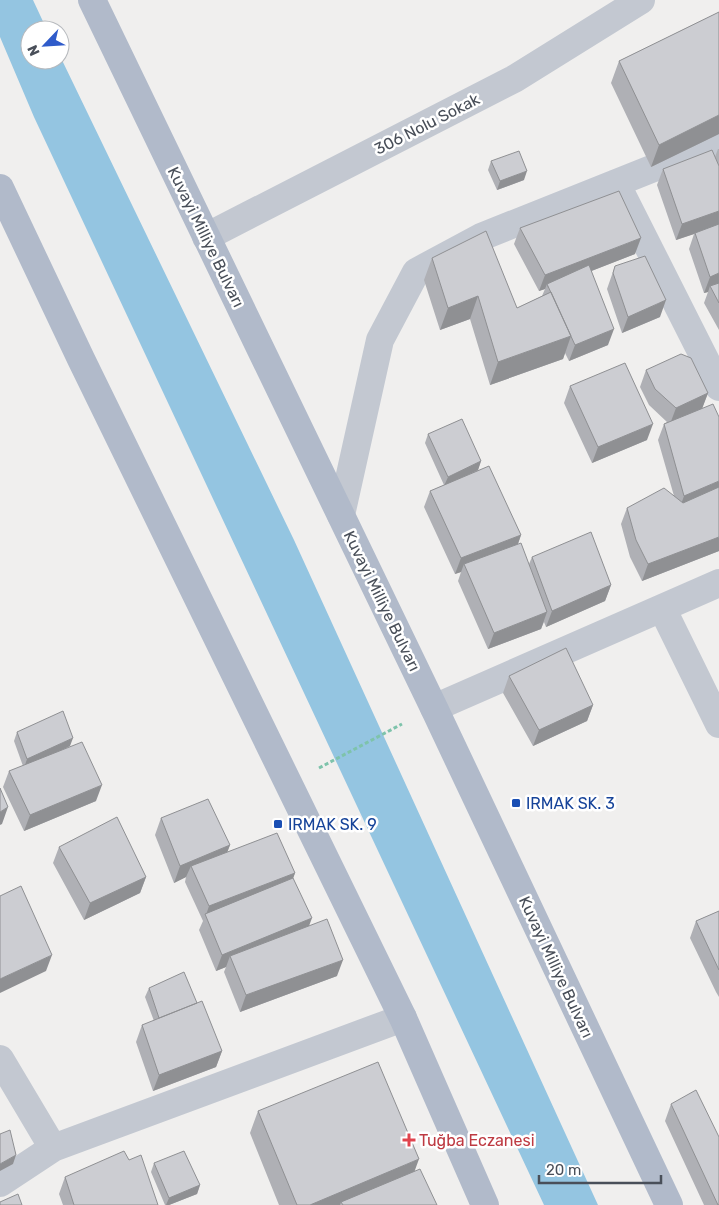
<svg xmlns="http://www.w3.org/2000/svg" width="719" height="1205" viewBox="0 0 719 1205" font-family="Rubik,sans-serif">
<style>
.water{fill:#94c5e1}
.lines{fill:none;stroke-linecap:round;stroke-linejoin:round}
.path{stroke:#7ec3ab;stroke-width:3;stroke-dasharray:4 2.5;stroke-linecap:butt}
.minor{stroke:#c3c8d1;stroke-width:28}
.major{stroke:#b1baca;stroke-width:28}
.wall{fill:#afb0b5}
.shaded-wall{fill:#8f9093}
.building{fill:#cccdd2;stroke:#8f9093}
.transit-dot{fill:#1a4fb4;stroke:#fff;stroke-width:2}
.health-dot{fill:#e0444e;stroke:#fff;stroke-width:2}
.labels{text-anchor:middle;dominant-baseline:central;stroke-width:5;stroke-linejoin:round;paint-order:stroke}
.street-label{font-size:16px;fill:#494f59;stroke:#fff}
.transit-label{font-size:16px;fill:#164399;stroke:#fff;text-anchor:start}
.health-label{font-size:16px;fill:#be3a42;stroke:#fff;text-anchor:start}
</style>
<rect width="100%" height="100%" fill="#f0efee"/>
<path class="water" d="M0,0H33L47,30H30V60H60V56L294,540L598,1205H544L34,117L0,37Z"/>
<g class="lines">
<path class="path" d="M319,768L402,724"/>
<path class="minor" d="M616,183L719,387
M206,237L514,79L641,0
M341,515L380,340L416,272L481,237L719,142
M662,608L719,724
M434,708L719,583
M0,1059L53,1148
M0,1183L53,1148L403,1018"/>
<path class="major" d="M92,0L434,708L669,1205
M0,188L81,359L403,1018L485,1205"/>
</g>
<path class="wall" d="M719,12V134L651,167L611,83L619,61Z
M718,149H719V330L704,303L708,292L704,293L689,249L694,234L676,240L657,185L663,169L715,157Z
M491,161L524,180L497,190L488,170Z
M520,228L635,254L591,271L608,345L569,361L565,353L563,359L490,385L470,319L440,330L424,280L432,258L517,308L542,296L545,289L539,291L514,244Z
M615,266L660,317L622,333L607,289Z
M646,370L708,393L702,408L719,551L642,581L630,557L621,524L627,508L674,496L658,440L664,424L667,422L649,405L640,387Z
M570,386L647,440L592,463L564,403Z
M428,434L481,461L478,470L521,535L518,544L529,564L532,557L611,585L605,601L546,627L544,622L541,629L488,649L458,581L461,572L455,574L424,507L430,491L444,485L425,443Z
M509,676L593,705L587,721L533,746L503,693Z
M17,732L70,746L63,750L96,801L24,831L3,787L9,771L23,766L14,741Z
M161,818L230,845L227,852L295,873L293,878L309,926L337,976L240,1012L224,972L226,967L216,971L199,930L203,921L185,882L186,877L174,883L155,835Z
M59,847L146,877L140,893L84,920L53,863Z
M719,911V997L716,992L690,938L696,921Z
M149,988L197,1003L222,1051L216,1067L153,1091L136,1042L142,1025L154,1021L145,997Z
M671,1104L719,1205H704L665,1121Z
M258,1111L415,1171L437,1205H279L250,1133Z
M154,1163L200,1185L197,1194L169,1205H165L151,1172Z
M65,1177L158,1205H63L59,1194Z"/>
<path class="shaded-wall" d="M719,115V134L651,167L659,145Z
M527,171L524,180L497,190L500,181Z
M719,211V226L695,233L694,234L676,240L682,224Z
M641,238L635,254L548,288L547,284L545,289L539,291L545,275Z
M719,273V287L710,286L708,292L704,293L710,277Z
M478,296L470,319L440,330L448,308Z
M666,300L660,317L622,333L628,317Z
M614,329L608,345L569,361L575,345Z
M571,336L563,359L490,385L498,362Z
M708,393L702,409L670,424L676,408Z
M653,424L647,440L592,463L598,447Z
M481,461L478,470L444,486L448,477Z
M719,481V495L678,513L684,496Z
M521,535L515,552L464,564L461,572L455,574L461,558Z
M719,537V551L642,581L648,564Z
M611,585L605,601L546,627L552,611Z
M547,612L541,629L488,649L494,633Z
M593,705L587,721L533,746L539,730Z
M73,738L70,746L24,768L27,759Z
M102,785L96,801L24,831L30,815Z
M8,807L2,824L0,825V812Z
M230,845L224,861L191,866L186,877L174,883L180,866Z
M295,873L289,890L206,915L209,906Z
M146,877L140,893L84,920L90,903Z
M312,918L306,934L230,956L226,967L216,971L222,955Z
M52,955L46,971L0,993V979Z
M343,960L337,976L240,1012L246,995Z
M222,1051L216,1067L153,1091L159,1075Z
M16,1155L13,1164L0,1171V1164Z
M419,1159L411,1181L341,1202L340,1205H310Z
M200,1185L197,1194L169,1205H166L169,1198Z"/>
<path class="building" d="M719,12V115L659,145L619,61Z
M712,150L719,166V211L682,224L663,169Z
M519,151L527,171L500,181L491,161Z
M619,191L641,238L545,275L520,228Z
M719,224V273L710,277L695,233Z
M486,231L517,308L551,292L571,336L498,362L478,296L448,308L432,258Z
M645,256L666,300L628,317L613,273L615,266Z
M589,265L614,329L575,345L547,284Z
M719,283V303L710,286Z
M681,354L691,358L708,393L676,408L655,389L646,370Z
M625,363L653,424L598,447L570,386Z
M713,404L719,417V481L684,496L664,424Z
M462,419L481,461L448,477L428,434Z
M489,466L521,535L461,558L430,491Z
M719,487V537L648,564L636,540L627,508L664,488L683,503Z
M591,532L611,585L552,611L532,557Z
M521,543L547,612L494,633L464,564Z
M566,648L593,705L539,730L509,676Z
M63,711L73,738L27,759L17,732Z
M82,742L102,785L30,815L9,771Z
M0,788L8,807L0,812Z
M208,799L230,845L180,866L161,818Z
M117,817L146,877L90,903L59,847Z
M277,833L295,873L209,906L191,866Z
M293,878L312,918L222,955L205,914Z
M21,886L52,955L0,979V896Z
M719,911V970L696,921Z
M327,919L343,960L246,995L230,956Z
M184,972L197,1003L159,1018L149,988Z
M202,1001L222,1051L159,1075L142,1025Z
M378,1062L419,1159L310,1205H297L258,1111Z
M696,1090L719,1137V1205H718L671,1104Z
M10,1130L16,1155L0,1164V1134Z
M124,1151L129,1160L141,1155L158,1205H74L65,1177Z
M184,1151L200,1185L169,1198L154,1163Z
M420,1169L437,1205H343L341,1202Z
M18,1194L22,1205H0V1202Z"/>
<g class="transit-dot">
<rect x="511" y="798" width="10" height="10" rx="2.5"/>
<rect x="273" y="819" width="10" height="10" rx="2.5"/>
</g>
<path class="health-dot" d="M406.5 1132.5h5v5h5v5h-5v5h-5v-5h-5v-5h5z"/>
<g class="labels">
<g class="street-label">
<text transform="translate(427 124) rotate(-27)">306 Nolu Sokak</text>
<text transform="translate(206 237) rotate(64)">Kuvayi Milliye Bulvarı</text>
<text transform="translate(382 601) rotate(64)">Kuvayi Milliye Bulvarı</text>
<text transform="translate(556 967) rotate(65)">Kuvayi Milliye Bulvarı</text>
</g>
<g class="transit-label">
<text x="526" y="803">IRMAK SK. 3</text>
<text x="288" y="824">IRMAK SK. 9</text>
</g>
<g class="health-label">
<text x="419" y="1140">Tuğba Eczanesi</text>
</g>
</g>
<g transform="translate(45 45) rotate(245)"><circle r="24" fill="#ffffff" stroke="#b6b9bd"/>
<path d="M0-4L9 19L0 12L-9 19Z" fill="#2f5bca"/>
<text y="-8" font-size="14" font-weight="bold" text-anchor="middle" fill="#494f59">N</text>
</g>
<path d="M539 1175v8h122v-8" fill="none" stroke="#494f59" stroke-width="2.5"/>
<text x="546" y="1175" font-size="15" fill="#494f59" stroke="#ffffff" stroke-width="4" paint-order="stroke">20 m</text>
</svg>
